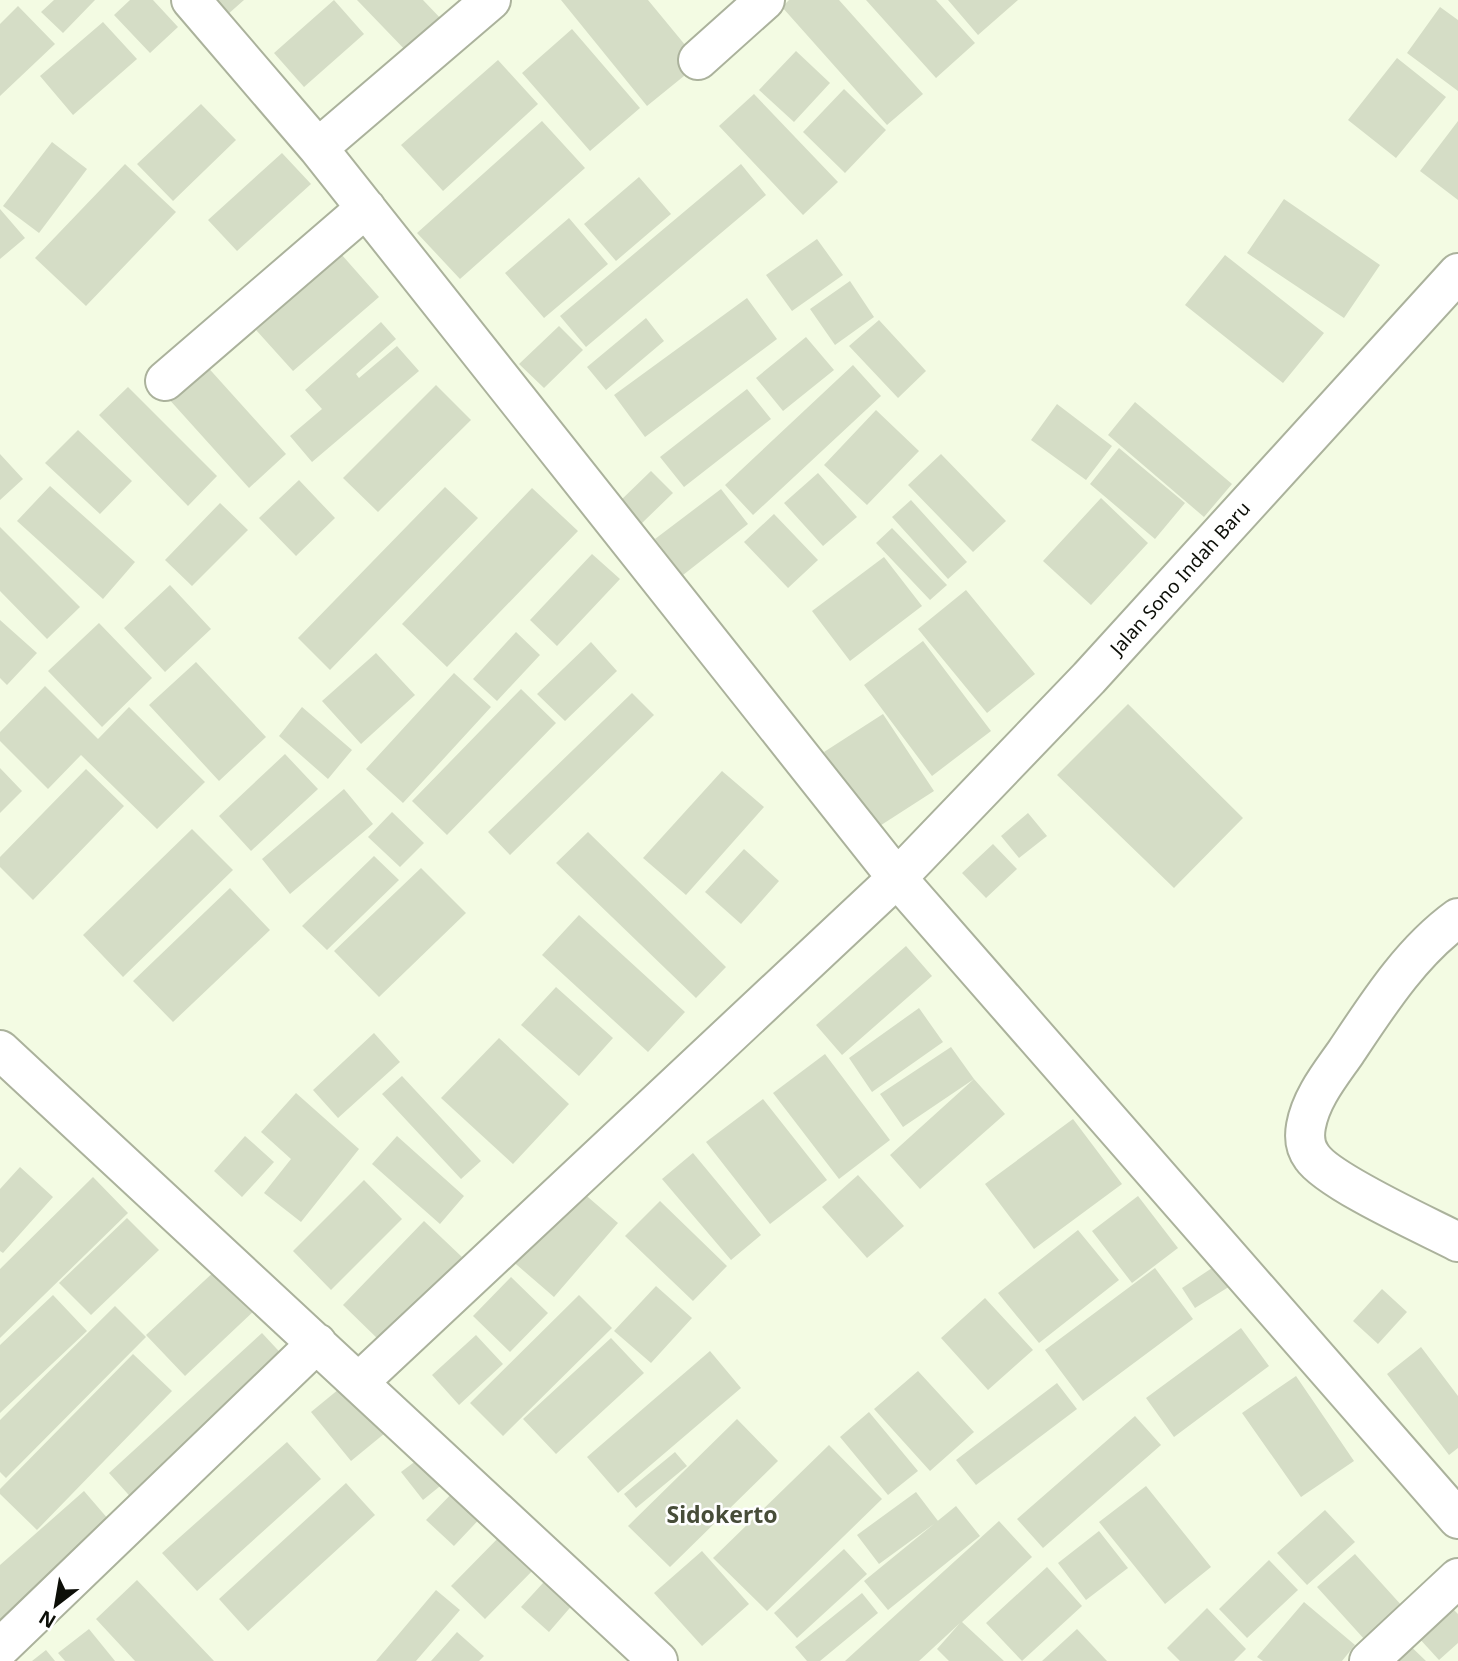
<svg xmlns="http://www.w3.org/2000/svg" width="1458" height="1661" viewBox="0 0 1458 1661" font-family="'Noto Sans',sans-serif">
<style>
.building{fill:#d5ddc6}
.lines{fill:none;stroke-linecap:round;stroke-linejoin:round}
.minor-casing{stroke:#abb29c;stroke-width:42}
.minor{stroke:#fff;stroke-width:38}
.labels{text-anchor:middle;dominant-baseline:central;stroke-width:5;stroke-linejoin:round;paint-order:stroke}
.street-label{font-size:19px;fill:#0d0f08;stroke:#fff}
.quarter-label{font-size:23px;font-weight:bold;fill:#474d39;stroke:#fff}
</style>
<rect width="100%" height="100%" fill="#f3fbe3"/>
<path class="building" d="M54,0H95L63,33L41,12Z
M130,0H153L178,27L150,53L114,15Z
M214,0H244L227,15Z
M334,0L364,34L304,87L274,53Z
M357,0H423L444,22L410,55Z
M561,0H648L700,63L647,106Z
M789,0H839L923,94L887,125L782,7Z
M866,0H936L975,43L936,78Z
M948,0H1018L978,35Z
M18,6L55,44L0,96V24Z
M1440,7L1458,20V91L1407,53Z
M103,22L137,59L73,115L40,76Z
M572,29L640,108L590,151L522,73Z
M796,51L830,83L794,122L759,90Z
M1397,58L1446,97L1396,158L1348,120Z
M498,60L538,104L443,191L401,145Z
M844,89L886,130L845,173L803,132Z
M754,94L838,182L803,215L719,126Z
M201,104L236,140L173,201L137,164Z
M542,121L585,168L460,279L417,233Z
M1458,121V200L1420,171Z
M52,142L87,169L39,233L3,206Z
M282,153L311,184L237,251L208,220Z
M125,164L176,212L86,306L35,258Z
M741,164L766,195L586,347L560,316Z
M639,177L671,214L616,261L584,224Z
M1284,199L1380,265L1344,318L1247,253Z
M0,209L25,238L0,259Z
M569,218L608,264L544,318L505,273Z
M817,239L843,275L792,311L766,275Z
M334,246L379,297L293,371L248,321Z
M1225,255L1324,333L1283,383L1185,305Z
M850,281L874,317L835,345L810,309Z
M747,298L777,339L645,437L614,395Z
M646,318L664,341L606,390L587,367Z
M879,320L926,371L898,398L849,346Z
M381,322L396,339L356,374L359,378L397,346L419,371L312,462L290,436L322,409L305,390Z
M559,326L583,350L544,388L519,364Z
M806,337L834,370L783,411L756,378Z
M204,363L286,454L249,488L167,397Z
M853,365L881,396L753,515L725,485Z
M436,385L471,420L378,512L343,478Z
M128,387L217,476L188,506L99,415Z
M747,389L771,419L684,487L660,457Z
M1135,402L1232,484L1204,517L1108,435Z
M1057,404L1112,446L1086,480L1031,440Z
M876,410L919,451L867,505L824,465Z
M78,430L132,481L100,514L45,463Z
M1119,448L1185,503L1155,539L1090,484Z
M0,454L23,479L0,500Z
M941,454L1006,521L973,552L908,485Z
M651,471L673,493L641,524L619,502Z
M818,473L857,517L823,546L784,503Z
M299,480L335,518L296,556L259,518Z
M50,486L135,562L103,599L17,521Z
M445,487L478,518L330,670L298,638Z
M532,488L578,531L447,667L402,624Z
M721,489L748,524L683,575L655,539Z
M1101,498L1148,543L1091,605L1043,561Z
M911,500L967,562L948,579L892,517Z
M220,503L248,530L192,586L165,560Z
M774,514L818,560L788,588L744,542Z
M0,527L80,607L47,639L0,591Z
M892,528L947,585L930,600L876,543Z
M592,554L620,579L557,646L530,620Z
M884,557L922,606L850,661L812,611Z
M170,585L211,629L165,672L124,628Z
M966,590L1035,674L987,713L918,629Z
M0,620L37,653L7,685L0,678Z
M99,623L152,678L102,727L48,671Z
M516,632L540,655L497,701L473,679Z
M923,641L991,731L932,776L864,685Z
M591,642L617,671L565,721L537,694Z
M376,653L415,695L361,744L322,701Z
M196,662L266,737L219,781L149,705Z
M454,673L491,707L403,803L366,769Z
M45,686L98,739L129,707L205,782L157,829L81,755L48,789L0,741V732Z
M521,689L556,723L447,835L412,801Z
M632,693L654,715L510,855L488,832Z
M1128,704L1243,818L1174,888L1057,775Z
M302,707L352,750L328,779L279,736Z
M883,714L934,791L875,829L824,752Z
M285,754L318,789L251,851L219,816Z
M0,768L22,791L0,813Z
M86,769L124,806L33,900L0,867V857Z
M722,771L764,807L686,895L643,858Z
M344,789L373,824L290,894L262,859Z
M392,812L424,843L400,867L368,837Z
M1028,813L1047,836L1019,858L1001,836Z
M192,829L233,870L123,977L83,935Z
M588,832L726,967L696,998L556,863Z
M993,844L1017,869L986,898L962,873Z
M744,849L779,881L741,924L705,892Z
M374,856L399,880L327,950L302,926Z
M421,868L466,913L379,997L334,951Z
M230,888L270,930L173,1022L133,981Z
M579,915L685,1012L648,1052L542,955Z
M906,946L932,976L842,1055L816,1025Z
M556,987L613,1038L579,1076L521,1025Z
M919,1008L943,1042L872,1092L849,1058Z
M374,1033L400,1062L338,1118L313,1090Z
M499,1038L569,1104L513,1164L441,1098Z
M951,1047L974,1079L903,1127L880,1094Z
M825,1054L890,1140L839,1179L773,1093Z
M402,1076L481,1161L461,1179L382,1094Z
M974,1079L1005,1114L920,1189L890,1155Z
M296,1093L359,1149L301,1222L264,1193L291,1159L261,1132Z
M763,1099L827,1180L770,1224L706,1142Z
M1073,1119L1122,1184L1034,1249L985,1184Z
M245,1136L274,1162L242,1197L214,1171Z
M397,1136L464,1196L440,1224L372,1164Z
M693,1153L761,1235L731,1260L662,1179Z
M20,1167L53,1197L3,1253L0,1251V1189Z
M858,1175L904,1226L867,1258L822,1207Z
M93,1177L128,1213L0,1338V1269Z
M364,1180L402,1219L331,1290L293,1251Z
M574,1185L618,1223L554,1297L510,1259Z
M1138,1196L1178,1248L1132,1283L1092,1231Z
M660,1201L727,1266L693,1301L625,1236Z
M127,1218L159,1250L91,1315L59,1283Z
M424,1221L462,1257L381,1342L343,1305Z
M1078,1230L1119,1280L1039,1343L998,1293Z
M1221,1262L1235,1283L1195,1308L1182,1288Z
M218,1268L256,1309L185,1376L146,1335Z
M1155,1268L1193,1319L1083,1401L1045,1350Z
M511,1277L548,1313L510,1352L473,1316Z
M656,1286L692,1318L651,1363L614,1331Z
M1382,1289L1407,1312L1378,1344L1353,1321Z
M53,1295L87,1331L0,1413V1345Z
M579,1295L612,1328L503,1436L470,1403Z
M985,1298L1033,1350L988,1390L941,1338Z
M115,1306L146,1337L6,1478L0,1472V1420Z
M1241,1328L1269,1366L1174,1437L1146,1398Z
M262,1333L289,1362L136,1503L109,1473Z
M476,1335L503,1364L459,1405L432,1375Z
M611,1338L644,1373L556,1454L523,1419Z
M1421,1347L1458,1396V1448L1449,1455L1387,1374Z
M710,1351L741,1388L618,1493L587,1457Z
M133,1354L172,1391L37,1530L0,1494V1489Z
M918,1371L974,1432L930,1471L874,1409Z
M1296,1376L1354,1461L1301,1497L1242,1413Z
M350,1380L390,1429L351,1461L311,1412Z
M1057,1383L1077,1409L976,1485L956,1460Z
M869,1412L918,1471L888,1495L840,1437Z
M1135,1416L1161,1445L1043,1548L1017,1519Z
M737,1419L778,1461L670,1567L628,1526Z
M287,1442L321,1479L197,1591L162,1553Z
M829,1445L882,1499L767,1611L713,1558Z
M429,1451L450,1478L423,1500L401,1472Z
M675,1452L687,1466L636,1508L624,1494Z
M346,1483L375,1515L248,1631L219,1599Z
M460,1485L487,1511L454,1546L426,1520Z
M1146,1486L1211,1567L1165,1604L1099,1522Z
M84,1491L115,1527L0,1628V1565Z
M916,1492L938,1521L879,1564L857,1535Z
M956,1506L980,1536L888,1610L864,1581Z
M1325,1510L1355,1542L1307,1585L1277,1553Z
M999,1521L1032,1557L962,1622L1004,1661H949L937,1649L960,1623L919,1661H845Z
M506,1530L540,1563L485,1619L451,1586Z
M1099,1531L1128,1568L1086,1600L1058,1563Z
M844,1549L867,1574L797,1638L774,1613Z
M702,1551L749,1604L702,1646L654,1593Z
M1355,1554L1403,1607L1365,1640L1317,1587Z
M1269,1560L1298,1590L1247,1638L1219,1609Z
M1047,1567L1082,1606L1022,1661L986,1623Z
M554,1571L581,1595L549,1632L521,1607Z
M137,1580L214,1661H135L96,1619Z
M436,1590L460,1610L416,1661H376Z
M862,1593L878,1613L820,1661H807L795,1647Z
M1304,1602L1355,1645L1342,1661H1263L1257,1657Z
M1451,1607L1458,1614V1643L1439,1660L1418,1637Z
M1207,1608L1246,1649L1234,1661H1180L1167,1648Z
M89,1629L115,1661H65L58,1653Z
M1077,1629L1107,1661H1042Z
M457,1632L484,1656L479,1661H431Z
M1400,1636L1426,1661H1376Z
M46,1650L55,1661H32Z"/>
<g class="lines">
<g class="minor-casing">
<path id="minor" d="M191,0L318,148L897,878L1458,1519
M698,60L765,0
M318,148L491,0
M165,381L366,208
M1458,918C1411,952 1378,1004 1346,1052C1330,1075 1311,1098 1306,1126C1304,1137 1305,1148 1312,1157C1329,1182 1427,1226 1458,1242
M0,1050L658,1661
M359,1382L897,878L1089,678L1458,273
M0,1648L317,1343
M1369,1661L1458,1578"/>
</g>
<use href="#minor" class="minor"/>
</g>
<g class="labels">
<g class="street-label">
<text transform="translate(1180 578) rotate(-48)">Jalan Sono Indah Baru</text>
</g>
<g class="quarter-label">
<text x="722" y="1514">Sidokerto</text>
</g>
</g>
<g transform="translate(56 1605) rotate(211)" stroke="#ffffff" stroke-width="5" paint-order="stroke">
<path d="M0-5L12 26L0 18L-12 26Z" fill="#0d0f08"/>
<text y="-10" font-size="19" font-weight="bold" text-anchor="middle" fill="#0d0f08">N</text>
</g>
</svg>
